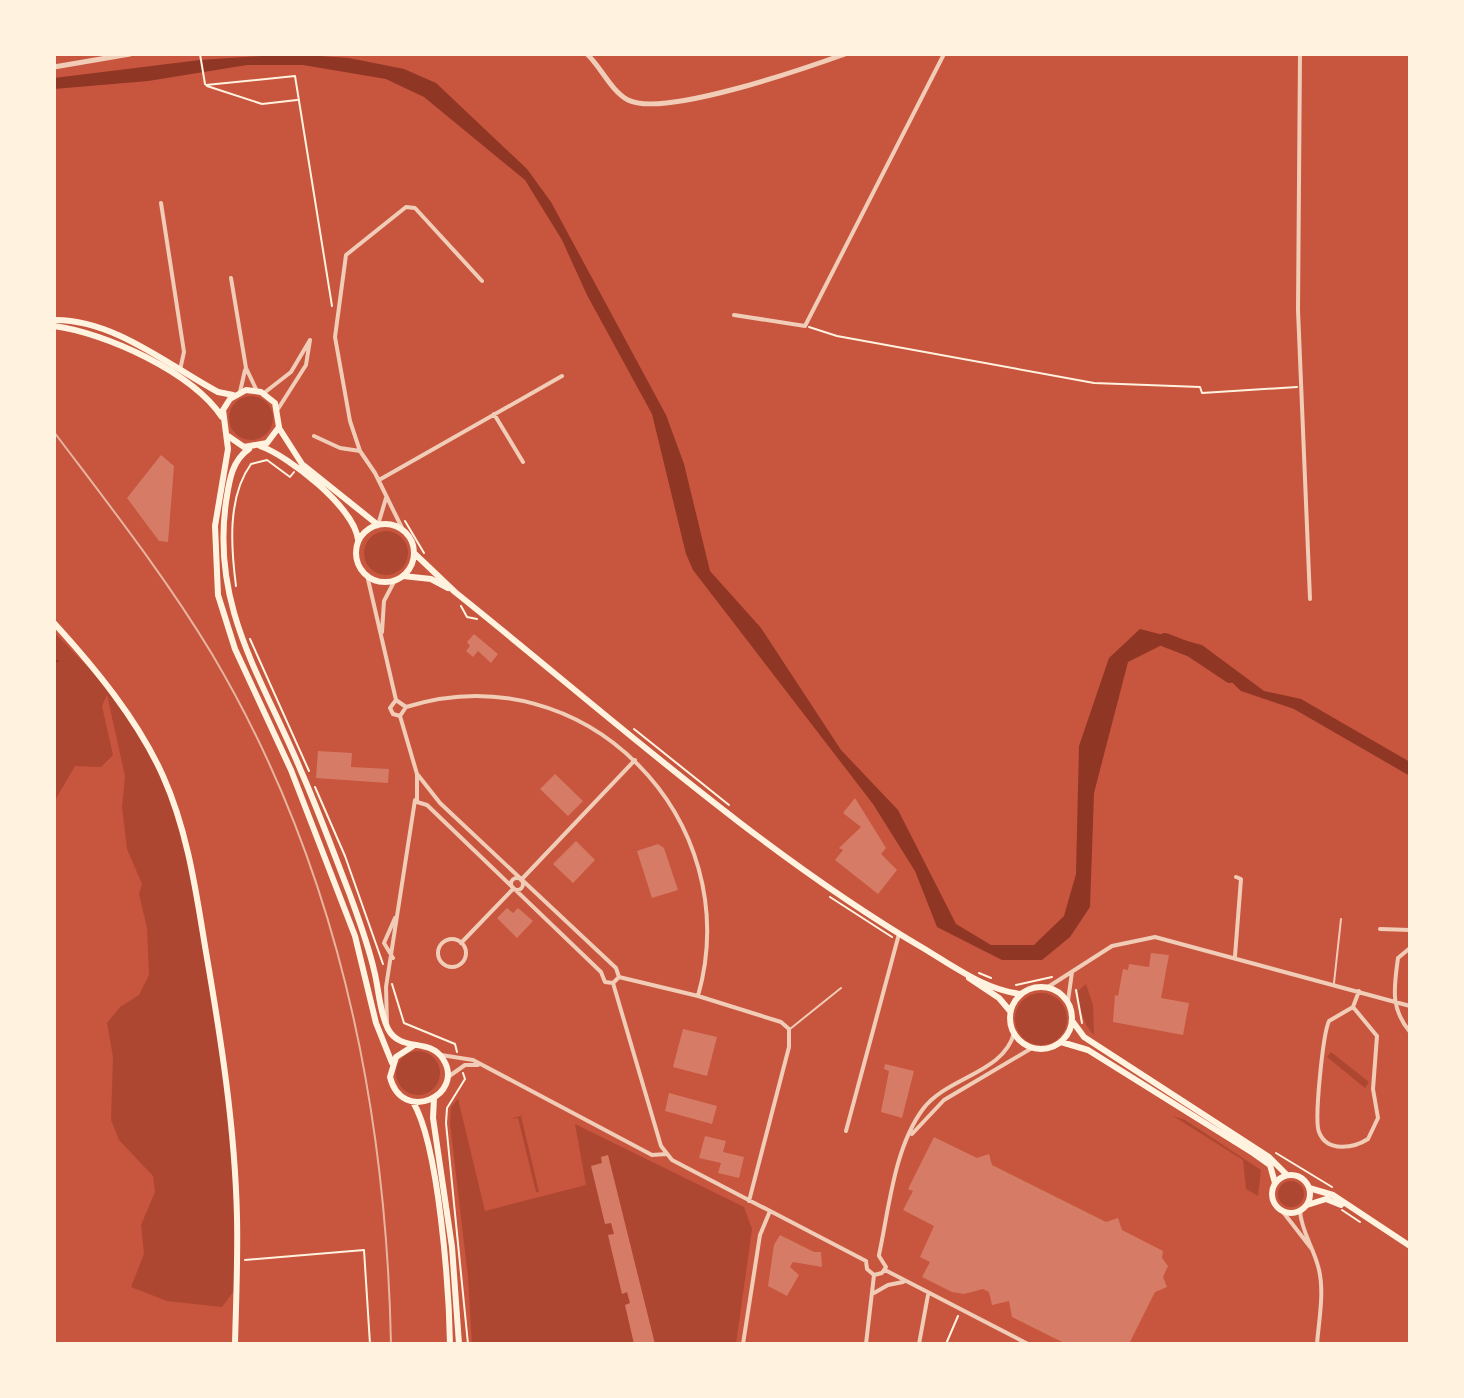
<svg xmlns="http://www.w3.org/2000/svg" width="1464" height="1398" viewBox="0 0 1464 1398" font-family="'Fira Sans',sans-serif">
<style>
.green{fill:#ae4732}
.water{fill:#8f3625}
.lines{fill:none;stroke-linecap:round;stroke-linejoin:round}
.stream{stroke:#8f3625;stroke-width:2}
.river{stroke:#8f3625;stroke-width:14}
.building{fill:#d67c66}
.path{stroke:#fff3e0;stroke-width:2}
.service{stroke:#f1ccb7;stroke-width:2}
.minor{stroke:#f1ccb7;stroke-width:4}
.tertiary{stroke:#f1ccb7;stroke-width:5}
.primary{stroke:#fff3e0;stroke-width:6}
.rail{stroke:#e9b49f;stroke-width:2}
</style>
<rect width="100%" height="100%" fill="#c8553d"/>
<path class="green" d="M229 418a22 22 0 1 1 44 0a22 22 0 1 1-44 0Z
M364 553a22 22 0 1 1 44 0a22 22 0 1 1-44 0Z
M54,632L108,688L162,773L181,822L230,1108L237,1217L236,1288L222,1307L167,1301L131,1287L144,1254L141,1225L155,1192L153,1176L119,1140L111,1120L113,1057L107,1023L120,1007L139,995L149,975L147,928L139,894L142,884L127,849L122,807L125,776L107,695L102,706L113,755L101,767L75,766L54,802Z
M1086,984L1093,1005L1094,1035C1082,1024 1080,1007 1078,991Z
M1015 1019a26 26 0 1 1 52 0a26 26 0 1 1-52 0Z
M396 1073a22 22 0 1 1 44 0a22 22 0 1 1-44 0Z
M1331,1052L1369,1082L1365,1088L1327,1057Z
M458,1099L485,1211L586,1185L575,1124L744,1207L752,1229L736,1344H472L468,1277L450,1123L451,1107Z
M526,1114L521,1116L539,1192H536L518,1118L511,1119Z
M1173,1116L1185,1120L1261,1170L1258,1196L1246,1189L1243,1160Z
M1278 1194a13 13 0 1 1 26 0a13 13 0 1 1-26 0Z"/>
<path class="water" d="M291,54L349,58L404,69L436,83L527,169L551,202L666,415L684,464L710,571L761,628L841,750L898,810L956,924L991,945H1034L1064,916L1076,874L1079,746L1109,658L1140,629L1202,645L1264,691L1301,699L1410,762V776L1294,709L1241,691L1210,661L1187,648L1162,645L1128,662L1094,793L1090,907L1070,937L1042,960H1002L937,927L915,871L873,804L693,570L686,554L652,414L587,295L562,240L525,180L424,97L386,79L303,65H247L148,81L54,89V78L200,60Z"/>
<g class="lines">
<path class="stream" d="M54,662L58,661"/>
<path class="river" d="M1165,640L1191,650L1230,676"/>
</g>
<path class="building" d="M161,455L174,466L168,542L159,541L127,498Z
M474,634L498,654L491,663L478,651L473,657L466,651L470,646L467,642Z
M318,751L352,753L351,767L389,769L388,783L316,778Z
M555,774L583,801L568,816L540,789Z
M855,798L886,848L881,854L897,870L878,894L835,860L843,850L839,848L861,827L843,813Z
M576,841L595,860L573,883L553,864Z
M658,844L664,848L678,890L652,898L637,851Z
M507,908L513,913L518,908L533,921L517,938L497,918Z
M1151,953L1169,955L1161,998L1189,1003L1183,1035L1113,1022L1115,995L1118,996L1123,969L1128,970L1129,964L1149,967Z
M683,1029L717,1037L707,1076L673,1067Z
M885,1064L914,1071L902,1118L881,1112L889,1071L884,1069Z
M669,1093L717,1106L712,1124L665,1111Z
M705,1136L726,1141L723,1152L744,1157L739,1178L718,1173L721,1163L699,1158Z
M934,1137L977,1158L989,1154L992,1165L1106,1222L1118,1218L1122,1230L1163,1251L1162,1258L1168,1266L1163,1277L1167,1287L1155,1292L1129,1344H1066L1012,1317L1009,1301L992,1305L989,1292L983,1289L964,1294L952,1292L922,1277L930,1262L920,1257L934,1226L903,1210L913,1191L908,1189Z
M608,1155L644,1300L655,1344H634L625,1305L630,1303L627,1292L622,1294L608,1235L614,1234L611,1223L605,1224L591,1166L602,1163L601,1157Z
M780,1235L814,1252H821L822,1267L793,1262L790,1267L799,1275L787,1296L768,1286L774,1245Z"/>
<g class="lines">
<path class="path" d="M200,54L205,84
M206,85L295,76L332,306
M207,86L262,104L297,100
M809,327L837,336L1094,383L1200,387L1202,393L1297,387
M405,521L424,553
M236,586C231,548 227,497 251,464L267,460L290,477L294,472
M461,606L467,617L477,619
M250,639L309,771
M634,729L729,805
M315,787L345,856L383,964
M830,897L892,937
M979,973L991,978
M392,984L404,1023L455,1044L457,1052
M1016,985L1052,977
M1076,990L1082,1023
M463,1073L465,1079L447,1108L446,1123L468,1344
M1276,1153L1332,1187
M1342,1210L1360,1222
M245,1260L364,1250L370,1344
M946,1344L958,1316"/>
<path class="service" d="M1334,983L1341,919
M790,1029L841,988"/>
<path class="minor" d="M1300,54L1298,310L1310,599
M161,203L184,352L180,370
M231,278L246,368L256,389
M734,315L805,326L944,54
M240,392L245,370
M264,393L291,372L310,340
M278,409L306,365L310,340
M494,414L523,462
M314,436L340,448L360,451
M379,480L562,376
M378,525L386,498
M403,530L375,473L360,451L350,421L335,337L346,255L406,207L415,208L482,281
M367,575L396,700
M382,632L384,601L395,580
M396,700L390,708L393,714L400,716
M396,700L406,707L400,716
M406,707C584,651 748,819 698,996
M400,716L417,774V802L427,805L601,972L605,982L613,983
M418,775L440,803L616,968L619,977L613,983
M511 884a6 6 0 1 1 12 0a6 6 0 1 1-12 0Z
M521,880L635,760
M1380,929L1410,930
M438 953a14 14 0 1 1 28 0a14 14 0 1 1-28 0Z
M461,943L513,889
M1410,948L1398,958C1394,988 1390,1008 1410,1032
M1235,956L1241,879L1236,877
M393,958L384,943L395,918
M619,977L698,996L781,1022L789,1029V1047L749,1201
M613,983L661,1146L672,1160L866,1261
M1048,987L1112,946L1155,937L1410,1006
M1068,1001L1072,972
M1353,1007L1377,1036L1373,1089L1378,1118L1368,1139C1354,1148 1327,1153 1319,1132C1314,1120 1323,1034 1329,1021L1353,1007L1359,991
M387,1024L386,987L415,800
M441,1055L473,1060L652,1155L667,1154
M448,1077L465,1065H478
M846,1131L899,934
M912,1134L944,1100L1032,1048
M1300,1211C1301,1230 1313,1247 1318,1266C1325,1290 1319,1319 1317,1344
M1283,1212L1311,1248
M879,1255C889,1209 894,1148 923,1109C947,1077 1004,1073 1014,1033
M866,1261L867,1269L874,1275
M885,1270L1028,1344
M874,1275L882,1273L886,1267L879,1256
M874,1293L888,1285L903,1282
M743,1344L760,1235L770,1211
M866,1344L874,1275
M919,1344L928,1295"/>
<path class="tertiary" d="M587,54C601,67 611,91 628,100C663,118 806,68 845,54
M54,67L130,54"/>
<path class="primary" d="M54,320C113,319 168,365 218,392L233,395
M54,326C106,333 192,372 222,417
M279,428L302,464L378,525
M228,436L244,447L267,443L279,427L275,403L261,392L246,390L230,399L223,410L228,449L215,526L218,595L235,649L291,770L355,936L376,1023L392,1063
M260,446C289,456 355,508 358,540
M249,449C231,461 229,483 226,502C211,608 263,679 301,771C319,812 334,854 350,895C359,920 368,944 374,970C379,989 379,1011 388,1029C401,1053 429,1037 443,1059C466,1095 402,1125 390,1077L396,1057L413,1046
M356 553a29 29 0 1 1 58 0a29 29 0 1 1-58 0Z
M414,553L455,592C605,712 757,850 923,948C953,966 985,990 1021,994
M403,576L431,579L448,588
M54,623C95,668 138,720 163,776C188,832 196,892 206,952C221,1039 235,1128 237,1217C238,1259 236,1302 235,1344
M969,978L999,998L1010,1011
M1010 1018a31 31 0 1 1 62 0a31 31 0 1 1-62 0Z
M1073,1022L1084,1037L1269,1157L1287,1175
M1061,1042L1088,1050L1253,1153L1270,1165L1275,1183
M434,1098L433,1118L452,1247L459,1344
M413,1102C439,1145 449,1289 450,1344
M1272 1194a19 19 0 1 1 38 0a19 19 0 1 1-38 0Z
M1309,1188L1333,1195L1410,1246
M1307,1205L1326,1199L1341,1205"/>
<path class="rail" d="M54,432C109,505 165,576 212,654C337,865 386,1102 391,1344"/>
</g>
<rect width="1464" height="1398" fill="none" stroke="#fff3e0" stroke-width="112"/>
</svg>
